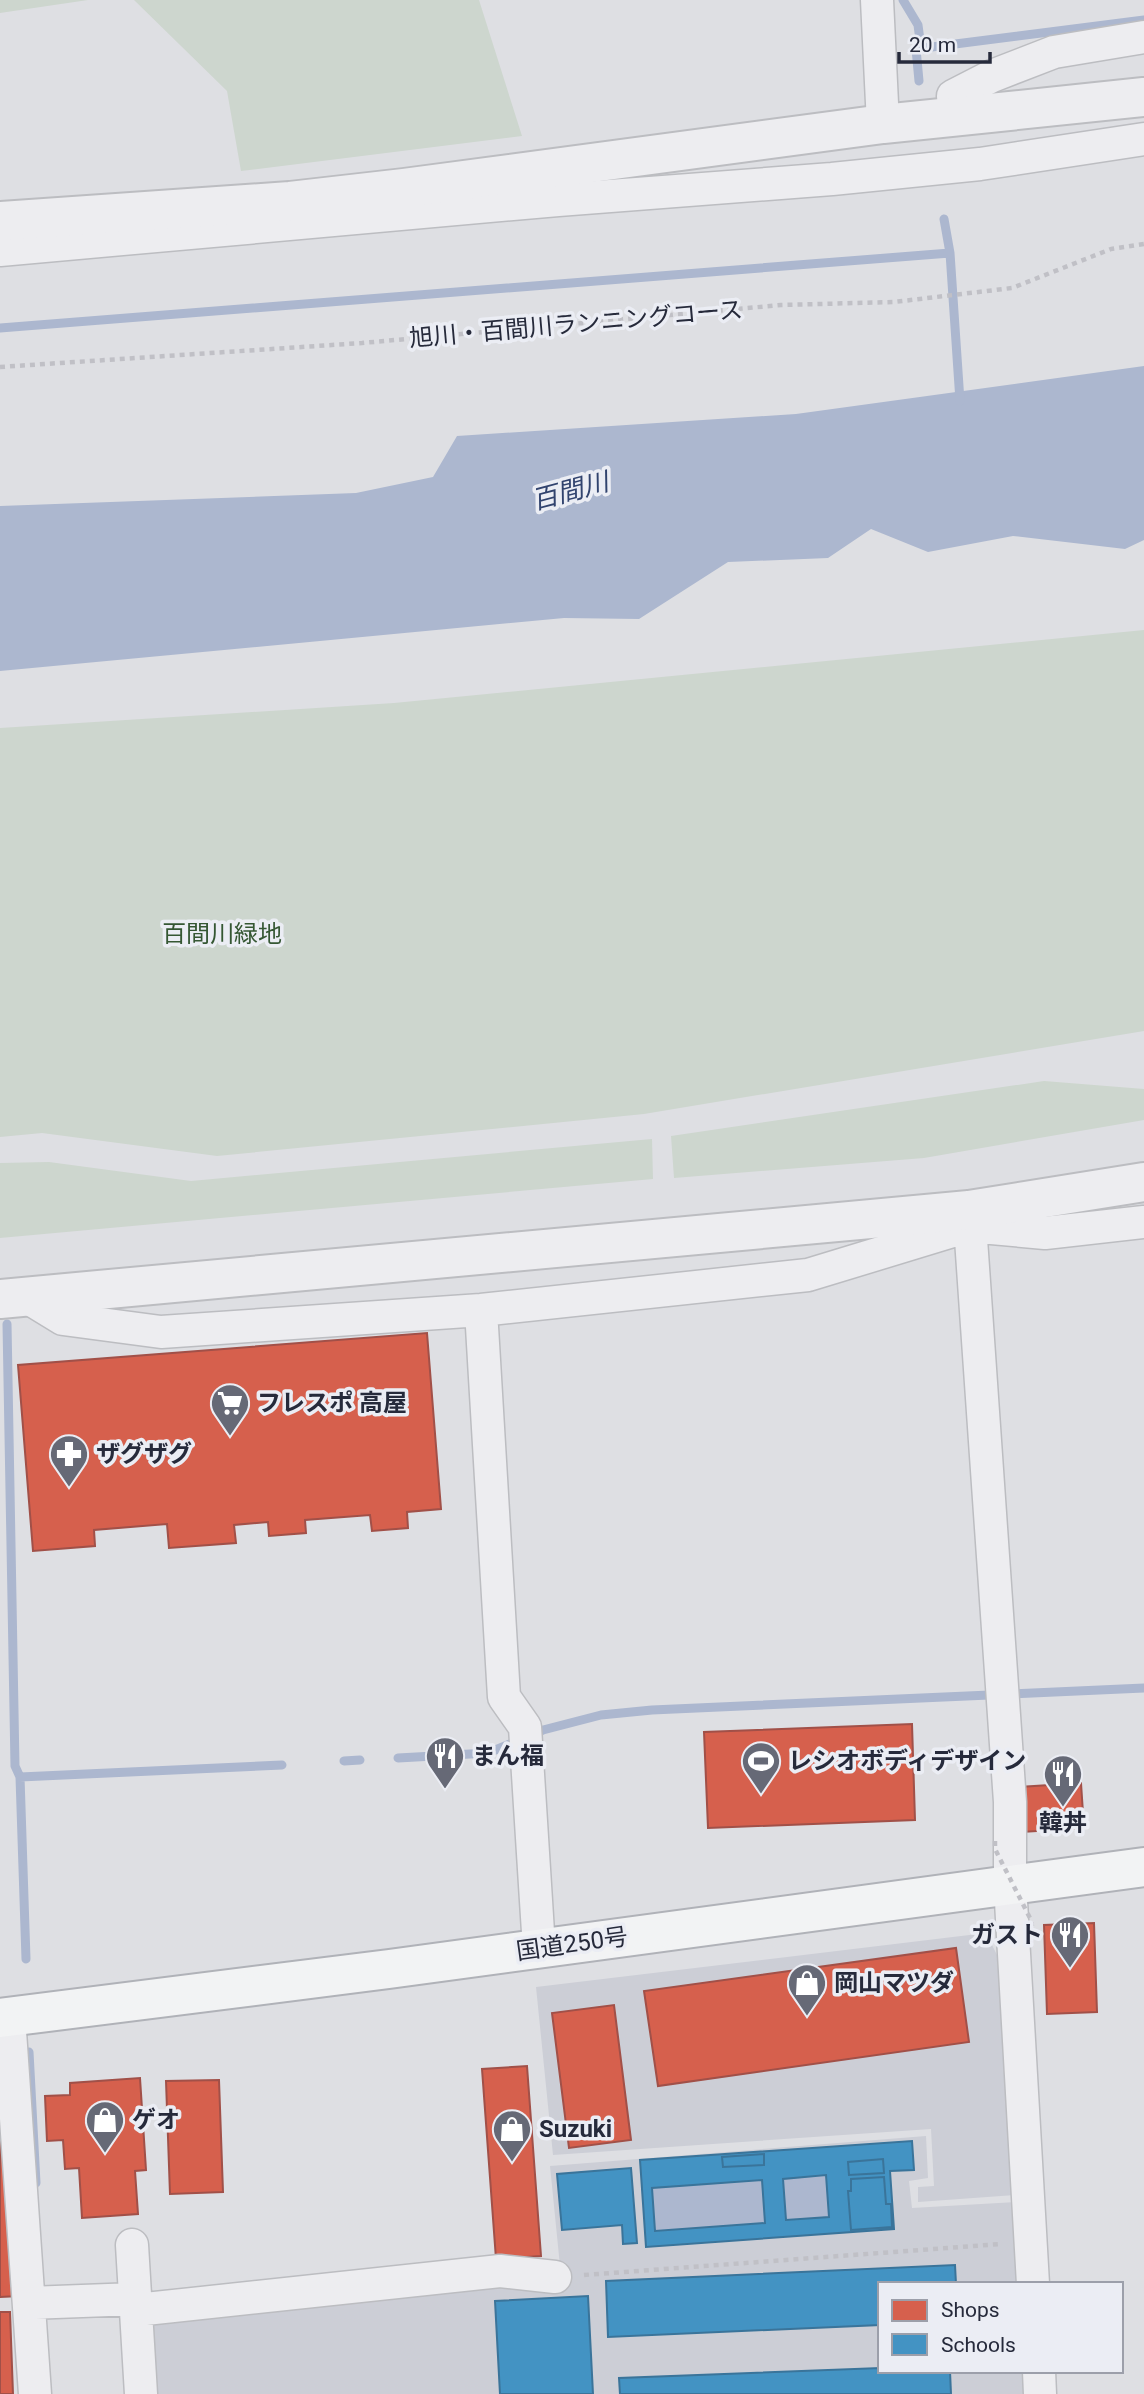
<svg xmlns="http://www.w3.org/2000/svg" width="1144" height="2394" viewBox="0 0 1144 2394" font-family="Roboto,'Noto Sans JP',sans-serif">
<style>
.built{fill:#ccced6}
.green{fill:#cdd6ce}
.water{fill:#acb7cf}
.shops{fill:#d6604d;stroke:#a15048;stroke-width:2}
.schools{fill:#4393c3;stroke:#3a749a;stroke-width:2;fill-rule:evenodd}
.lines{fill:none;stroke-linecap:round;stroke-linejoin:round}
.stream{stroke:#acb7cf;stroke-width:9}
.minor-casing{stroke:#bcbdc1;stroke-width:35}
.tertiary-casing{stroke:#bcbdc1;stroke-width:42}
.trunk-casing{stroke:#b0b2b8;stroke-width:42}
.path{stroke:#c0c0c6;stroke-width:4.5;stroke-dasharray:5 5;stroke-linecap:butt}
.minor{stroke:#ededf0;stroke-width:32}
.tertiary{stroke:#ededf0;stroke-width:38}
.trunk{stroke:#f2f3f4;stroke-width:38}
.path-bridge{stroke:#c0c0c6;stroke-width:4.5;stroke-dasharray:5 5;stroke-linecap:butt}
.labels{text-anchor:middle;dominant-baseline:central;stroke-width:7;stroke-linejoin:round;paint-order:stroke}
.street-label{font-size:24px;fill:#262a3b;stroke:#ebedf4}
.park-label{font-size:24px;fill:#355733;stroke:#ebedf4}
.poi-label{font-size:24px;font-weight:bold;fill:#262a3b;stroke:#ebedf4;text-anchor:start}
.water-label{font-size:26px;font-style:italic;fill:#31436e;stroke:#ebedf4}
</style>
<rect width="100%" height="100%" fill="#dedfe3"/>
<path class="built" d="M986,1933L997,1955L1015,2195L918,2202V2187L934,2186L931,2129L553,2155L536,1987Z
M926,2136L928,2178L909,2181L912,2208L1016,2202L1021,2284H880V2371H1026L1027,2394H149L146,2329L154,2319L487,2282L560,2290L570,2270L560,2266L550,2166Z"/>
<path class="green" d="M0,0H88L0,13Z
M134,0H479L522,136L241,171L227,91Z
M1144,630V1031L644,1114L217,1156L42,1133L0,1137V728L394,703Z
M1044,1081L1144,1089V1120L924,1158L674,1178L671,1136Z
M652,1139L653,1179L0,1238V1163L49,1162L191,1181Z"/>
<path class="water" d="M1144,366V540L1125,549L1013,536L928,552L871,529L828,558L728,562L639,619L564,618L0,671V506L356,493L433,477L457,436L796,414Z
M826,2175L829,2217L786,2220L783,2179Z
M762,2180L765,2223L655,2231L652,2188Z"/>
<path class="shops" d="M427,1333L441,1509L407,1512L408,1528L372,1531L370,1515L305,1520L306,1533L269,1536L268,1522L234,1525L236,1543L169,1548L167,1524L94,1530L95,1546L33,1551L18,1365Z
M912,1724L915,1820L708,1828L704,1732Z
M1081,1783L1084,1828L1022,1832L1019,1787Z
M1094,1923L1097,2012L1047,2014L1044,1925Z
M956,1948L969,2042L658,2086L644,1991Z
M614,2005L631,2140L569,2148L552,2013Z
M0,2053L19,2296L0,2297Z
M527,2066L541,2256L496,2259L482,2069Z
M140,2078L146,2170L135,2171L138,2214L82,2218L79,2168L65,2169L63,2140L47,2141L45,2096L70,2095V2083Z
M219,2080L223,2192L170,2194L166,2081Z
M0,2312H10L13,2394H0Z"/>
<path class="schools" d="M912,2141L914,2170L890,2171L894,2229L646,2247L640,2160ZM764,2154V2165L723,2167L722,2157ZM883,2159L884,2173L849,2175L848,2162ZM826,2175L829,2217L786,2220L783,2179ZM884,2177L886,2204H891L892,2227L851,2230L848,2191H851V2179ZM762,2180L765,2223L655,2231L652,2188Z
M764,2154V2165L723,2167L722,2157Z
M883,2159L884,2173L849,2175L848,2162Z
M631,2168L637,2243L623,2244L622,2225L562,2230L557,2174Z
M884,2177L886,2204H891L892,2227L851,2230L848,2191H851V2179Z
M955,2265L956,2284H880V2325L608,2337L606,2281Z
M588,2296L593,2394H500L495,2301Z
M880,2368V2371H950L951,2394H620L619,2378Z"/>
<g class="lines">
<path class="stream" d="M903,0L918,25L921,48
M919,81L916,49L1144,20
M944,219L950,253L960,401
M0,328L950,253
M7,1324L15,1766L20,1777L26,1959
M398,1758L488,1753L543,1730L601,1715L652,1710L1144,1688
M344,1761L360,1760
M20,1777L282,1765
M29,2052L36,2183"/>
<g class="minor-casing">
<path id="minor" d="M877,0L883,124
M955,117L953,96L992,76L1054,52L1144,37
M0,250L558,200L832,179L980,164L1144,139
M969,1210L1010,1802V1884L1033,2284
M27,1297L63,1319L161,1332L481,1310L808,1275L969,1226L1045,1233L1144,1222
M481,1310L504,1697L525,1727L539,1948
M9,2017L35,2394
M132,2245L141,2394
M29,2303L135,2299
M136,2310L500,2271L555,2277
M1039,2371L1040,2394"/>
</g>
<g class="tertiary-casing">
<path id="tertiary" d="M0,221L290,201L404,188L883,124L1144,97
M0,1299L969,1210L1144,1182"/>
</g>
<g class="trunk-casing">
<path id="trunk" d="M0,2018L389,1969L1144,1867"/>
</g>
<path class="path" d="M0,367L362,343L781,305L894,302L1012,288L1111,249L1144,244
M584,2275L1001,2244"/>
<use href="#minor" class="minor"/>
<use href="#tertiary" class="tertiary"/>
<use href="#trunk" class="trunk"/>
<path class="path-bridge" d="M995,1841V1849L1031,1920L1032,1926"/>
</g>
<defs>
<g id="supermarket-pin" transform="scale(2.0125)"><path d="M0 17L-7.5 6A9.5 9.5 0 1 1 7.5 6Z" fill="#666976" stroke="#ebedf4"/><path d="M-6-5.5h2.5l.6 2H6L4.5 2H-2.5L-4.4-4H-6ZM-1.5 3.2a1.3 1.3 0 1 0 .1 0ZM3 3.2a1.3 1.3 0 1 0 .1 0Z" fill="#fff"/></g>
<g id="pharmacy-pin" transform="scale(2.0125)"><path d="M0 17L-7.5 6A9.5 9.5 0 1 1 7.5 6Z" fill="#666976" stroke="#ebedf4"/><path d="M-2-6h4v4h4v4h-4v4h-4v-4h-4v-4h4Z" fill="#fff"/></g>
<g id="restaurant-pin" transform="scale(2.0125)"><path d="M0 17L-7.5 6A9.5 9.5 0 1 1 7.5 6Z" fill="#666976" stroke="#ebedf4"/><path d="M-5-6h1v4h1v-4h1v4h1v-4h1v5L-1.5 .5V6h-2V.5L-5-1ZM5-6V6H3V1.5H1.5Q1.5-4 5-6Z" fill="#fff"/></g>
<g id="stadium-pin" transform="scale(2.0125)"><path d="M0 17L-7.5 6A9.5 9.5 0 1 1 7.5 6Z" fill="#666976" stroke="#ebedf4"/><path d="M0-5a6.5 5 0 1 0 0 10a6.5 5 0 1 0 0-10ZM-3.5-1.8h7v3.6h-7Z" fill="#fff"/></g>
<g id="shop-pin" transform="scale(2.0125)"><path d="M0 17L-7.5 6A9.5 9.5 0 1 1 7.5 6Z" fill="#666976" stroke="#ebedf4"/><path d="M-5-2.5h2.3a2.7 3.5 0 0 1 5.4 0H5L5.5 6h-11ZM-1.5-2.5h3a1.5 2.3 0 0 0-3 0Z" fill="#fff"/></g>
</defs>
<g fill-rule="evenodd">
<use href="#supermarket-pin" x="230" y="1403"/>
<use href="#pharmacy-pin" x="69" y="1454"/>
<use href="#restaurant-pin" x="445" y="1756"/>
<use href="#stadium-pin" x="761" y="1761"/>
<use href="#restaurant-pin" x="1063" y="1774"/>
<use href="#restaurant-pin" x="1070" y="1935"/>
<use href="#shop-pin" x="807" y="1983"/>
<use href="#shop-pin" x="105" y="2120"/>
<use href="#shop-pin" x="512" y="2129"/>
</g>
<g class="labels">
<g class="street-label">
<text transform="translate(576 324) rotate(-5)">旭川・百間川ランニングコース</text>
<text transform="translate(572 1944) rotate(-8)">国道250号</text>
</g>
<g class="park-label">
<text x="222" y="934">百間川緑地</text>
</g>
<g class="poi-label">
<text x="257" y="1403">フレスポ 高屋</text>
<text x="96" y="1454">ザグザグ</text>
<text x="472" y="1756">まん福</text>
<text x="788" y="1761">レシオボディデザイン</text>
<text x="1063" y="1823" text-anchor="middle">韓丼</text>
<text x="1043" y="1935" text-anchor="end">ガスト</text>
<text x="834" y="1983">岡山マツダ</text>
<text x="132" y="2120">ゲオ</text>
<text x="539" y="2129">Suzuki</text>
</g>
<g class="water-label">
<text transform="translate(570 491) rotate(-15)">百間川</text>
</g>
</g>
<rect x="878" y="2282" width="245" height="91" fill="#ebedf4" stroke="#9c9faa" stroke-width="2"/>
<rect x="892" y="2300" width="35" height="21" fill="#d6604d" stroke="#9c9faa" stroke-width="2"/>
<text x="941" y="2317" font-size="21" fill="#262a3b">Shops</text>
<rect x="892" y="2334" width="35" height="21" fill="#4393c3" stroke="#9c9faa" stroke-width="2"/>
<text x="941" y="2352" font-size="21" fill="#262a3b">Schools</text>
<path d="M899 52v10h91v-10" fill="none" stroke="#262a3b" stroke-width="3.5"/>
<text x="909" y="52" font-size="21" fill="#262a3b" stroke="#ebedf4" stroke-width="5" paint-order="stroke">20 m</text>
</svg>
